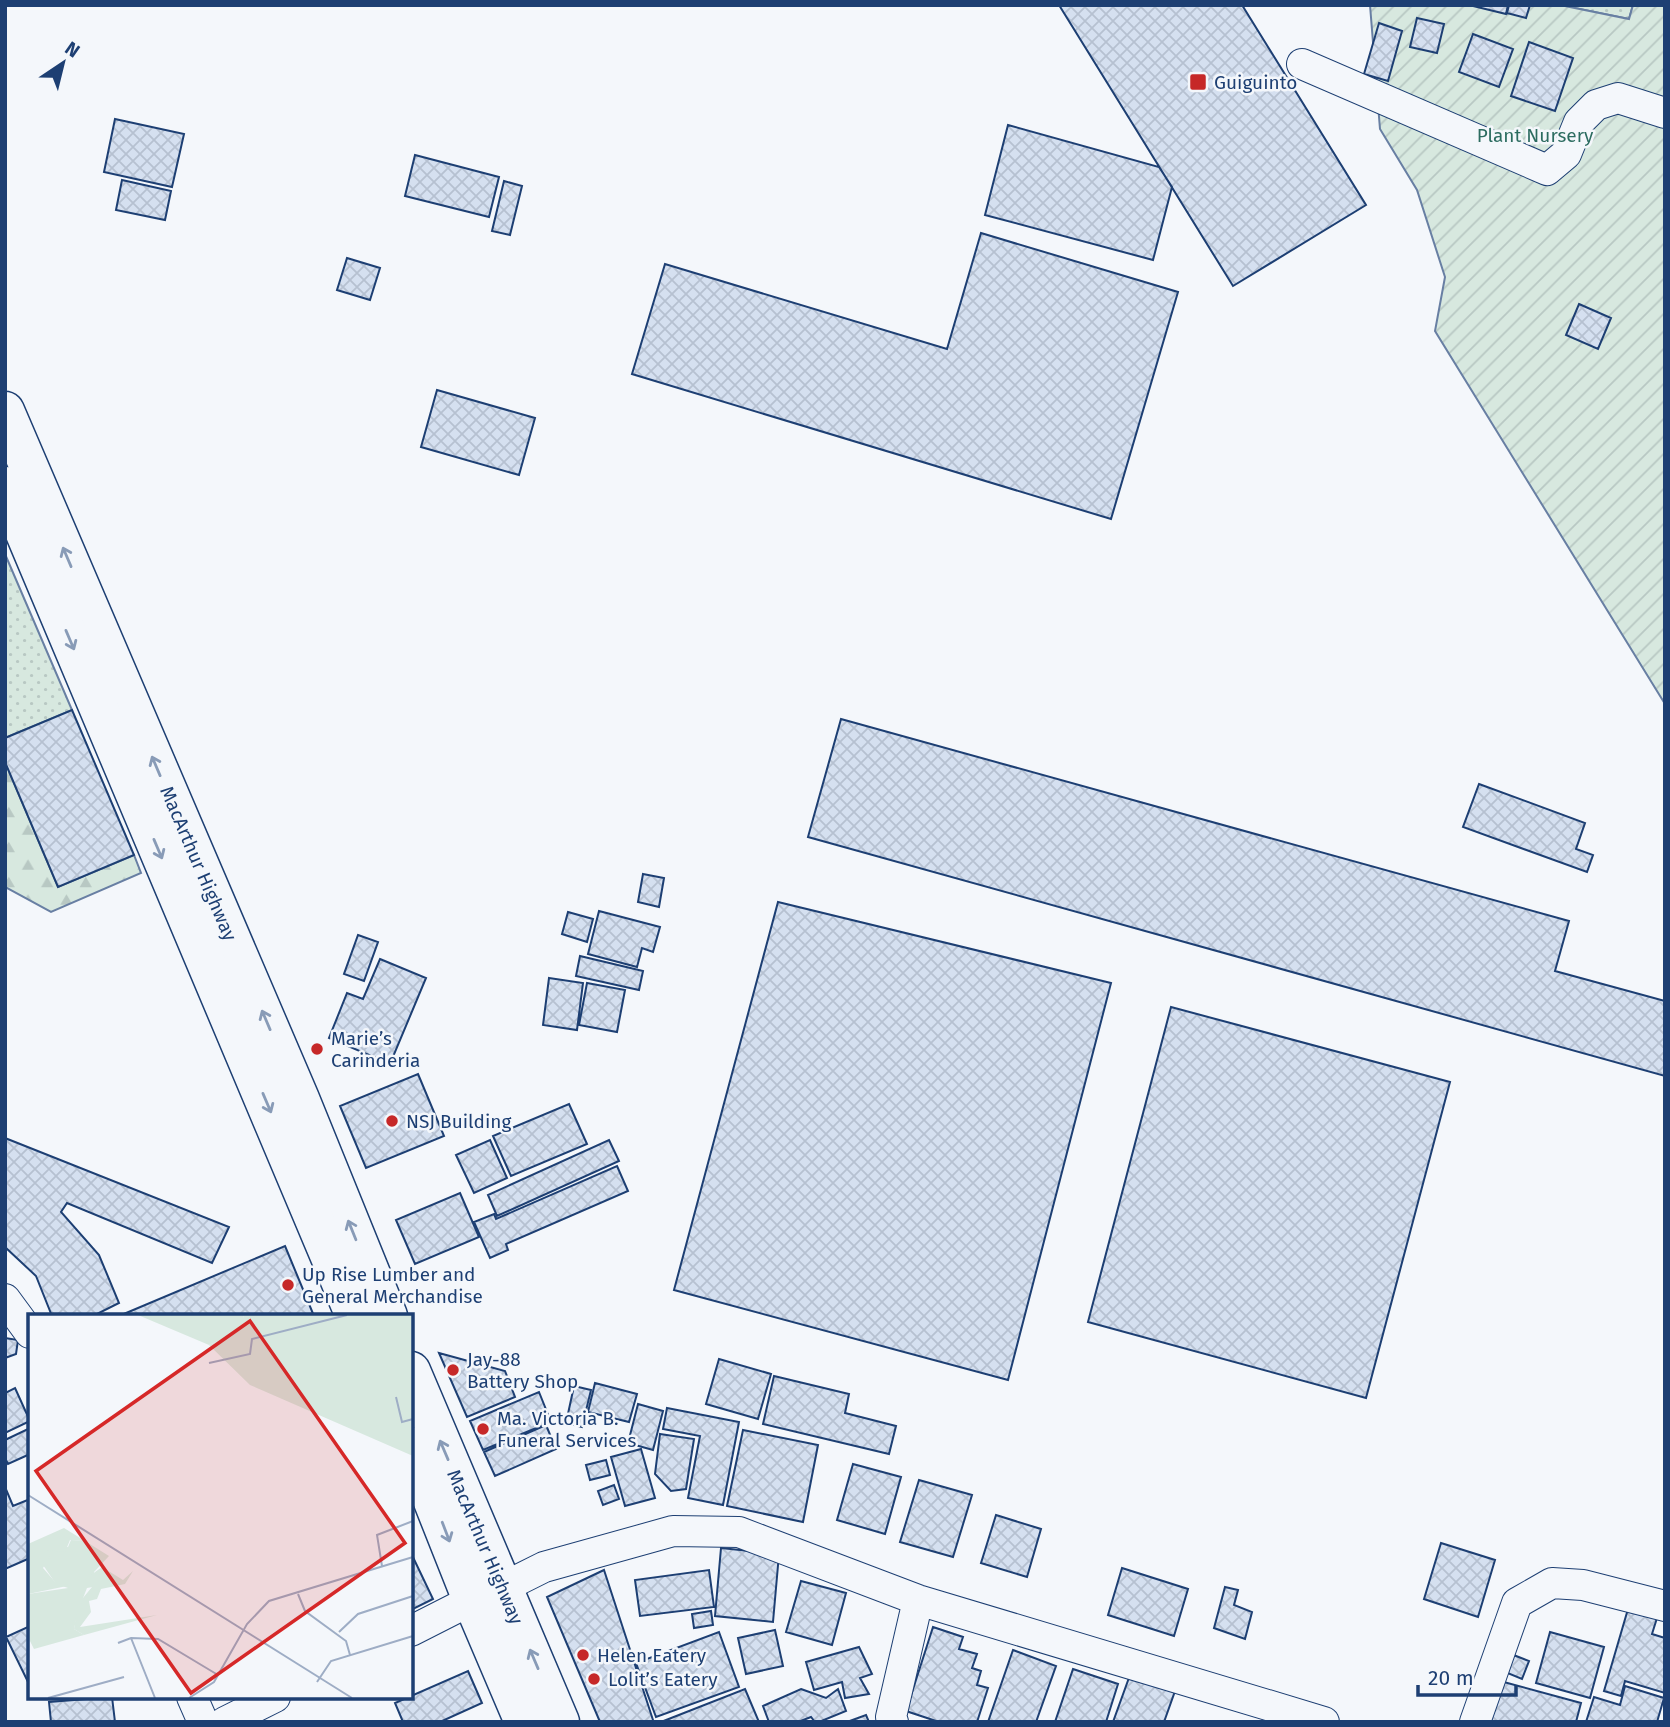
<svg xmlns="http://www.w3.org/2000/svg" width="1670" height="1727" viewBox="0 0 1670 1727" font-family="'Fira Sans',sans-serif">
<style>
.grass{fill:url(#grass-dots);stroke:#687fa3;stroke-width:2}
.forest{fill:url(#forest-firs);stroke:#687fa3;stroke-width:2}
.garden{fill:url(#garden-furrows);stroke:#687fa3;stroke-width:2}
.building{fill:url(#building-cross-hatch);stroke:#1d3f73;stroke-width:2}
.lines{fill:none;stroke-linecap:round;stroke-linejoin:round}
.minor-casing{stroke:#1d3f73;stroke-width:32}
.trunk-casing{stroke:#1d3f73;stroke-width:41}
.minor{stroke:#f4f7fb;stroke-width:30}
.trunk{stroke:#f4f7fb;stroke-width:38}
.oneway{stroke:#889bb7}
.poi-dot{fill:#c62828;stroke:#f4f7fb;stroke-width:2.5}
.labels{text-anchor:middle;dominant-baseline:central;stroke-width:5;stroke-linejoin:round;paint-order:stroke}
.poi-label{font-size:19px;fill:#1d3f73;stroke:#f4f7fb;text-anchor:start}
.park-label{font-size:19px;fill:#2c6c60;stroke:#f4f7fb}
.street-label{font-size:19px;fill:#1d3f73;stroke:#f4f7fb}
.inset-road{fill:none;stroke:#9eadc5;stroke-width:2}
.view{fill:#d62828;fill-opacity:0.15;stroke:#d62828;stroke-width:3.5}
.inset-edge{fill:none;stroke:#1d3f73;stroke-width:3.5}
</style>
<defs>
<pattern id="grass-dots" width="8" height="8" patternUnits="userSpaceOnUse" patternTransform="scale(1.75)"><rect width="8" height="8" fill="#d7e8df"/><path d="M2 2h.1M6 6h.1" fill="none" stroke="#b8c8c3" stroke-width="1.8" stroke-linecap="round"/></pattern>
<pattern id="forest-firs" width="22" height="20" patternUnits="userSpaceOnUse" patternTransform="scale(1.75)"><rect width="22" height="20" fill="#d7e8df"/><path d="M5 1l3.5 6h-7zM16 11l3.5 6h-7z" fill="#b8c8c3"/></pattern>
<pattern id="garden-furrows" width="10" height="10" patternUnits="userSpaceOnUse" patternTransform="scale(1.75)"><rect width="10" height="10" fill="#d7e8df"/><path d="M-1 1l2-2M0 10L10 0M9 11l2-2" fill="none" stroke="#b8c8c3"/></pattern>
<pattern id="building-cross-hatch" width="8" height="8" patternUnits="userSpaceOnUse" patternTransform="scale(1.75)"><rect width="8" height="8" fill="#d5e0f0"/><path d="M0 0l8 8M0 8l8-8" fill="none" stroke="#b6c1d1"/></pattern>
</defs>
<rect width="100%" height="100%" fill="#f4f7fb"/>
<path class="grass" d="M1560,5H1633L1629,19Z
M5,554L72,710L5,738Z"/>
<path class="forest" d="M5,762L58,887L134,855L141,873L51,912L5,887Z"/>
<path class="garden" d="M1370,5H1560L1629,19L1633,5H1665V704L1435,331L1445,277L1417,190L1380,129Z"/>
<path class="building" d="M1059,5H1242L1366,205L1233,286Z
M1469,5H1508L1506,14Z
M1509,5H1530L1526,18L1507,13Z
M1417,18L1444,24L1437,53L1410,47Z
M1379,23L1402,31L1388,81L1364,74Z
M1473,34L1513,49L1499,87L1459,72Z
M1529,42L1573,58L1555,111L1511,96Z
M115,119L184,134L172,187L104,172Z
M1008,125L1159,167L1172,187L1153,260L985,215Z
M415,155L499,177L489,217L405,196Z
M122,180L171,191L165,220L116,210Z
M504,181L522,186L510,235L492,231Z
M981,233L1178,292L1111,519L632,374L665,264L947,349Z
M347,258L380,268L370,300L337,290Z
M1579,304L1611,318L1598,349L1566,335Z
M437,390L535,418L519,475L421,447Z
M72,710L134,855L58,887L5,762V738Z
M841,719L1569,921L1555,971L1665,1001V1076L808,837Z
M1479,784L1585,823L1576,849L1593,855L1587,872L1463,827Z
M643,874L664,878L659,907L638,902Z
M778,902L1111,983L1008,1380L674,1290Z
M599,911L660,927L653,952L642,948L637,967L588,954Z
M568,912L593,919L587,942L562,934Z
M358,935L378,942L364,981L344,974Z
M580,956L643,971L639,990L576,976Z
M380,959L426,978L390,1064L329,1038L347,993L363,999Z
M549,978L583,983L577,1030L543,1025Z
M587,983L625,990L617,1032L579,1025Z
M1171,1007L1450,1082L1366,1398L1088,1322Z
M418,1074L444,1136L366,1168L340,1106Z
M569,1104L587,1144L511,1176L493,1136Z
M5,1138L229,1227L212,1263L67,1203L61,1212L99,1255L119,1303L93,1316H52L36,1276L5,1247Z
M490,1140L507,1178L474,1193L456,1155Z
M609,1140L619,1161L497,1216L488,1195Z
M617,1166L628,1191L506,1244L508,1250L490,1258L474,1222L494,1214L496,1219Z
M460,1193L479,1237L415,1264L396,1220Z
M285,1246L314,1316H119Z
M5,1338L18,1340L16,1354L5,1358Z
M439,1353L505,1371L515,1397L467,1417Z
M719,1359L771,1374L758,1419L706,1404Z
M774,1376L849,1394L845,1413L896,1426L889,1454L763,1424Z
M595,1383L637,1394L629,1422L588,1412Z
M574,1386L591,1390L582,1427L566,1423Z
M15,1388L30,1421L5,1433V1393Z
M539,1392L551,1422L483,1450L470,1421Z
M638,1404L663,1411L653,1450L628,1443Z
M667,1408L739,1422L723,1505L688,1498L700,1436L663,1429Z
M546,1425L556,1449L495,1476L484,1452Z
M30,1428V1454L8,1464L5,1458V1440Z
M743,1430L818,1445L803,1522L727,1506Z
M660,1434L694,1439L686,1489L671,1491L655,1474Z
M641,1449L655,1498L625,1506L611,1457Z
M606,1460L610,1475L590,1480L586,1465Z
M853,1464L901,1477L885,1534L837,1520Z
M919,1480L972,1495L953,1557L900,1542Z
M614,1485L619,1499L603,1505L598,1491Z
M5,1487L13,1506L30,1499V1558L5,1569Z
M996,1515L1041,1529L1027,1577L981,1563Z
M1441,1543L1495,1560L1478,1617L1424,1599Z
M721,1548L779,1554L773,1622L715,1616Z
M411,1553L433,1599L411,1610Z
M1122,1568L1188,1589L1174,1636L1108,1615Z
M604,1570L653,1720L650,1722H600L547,1597Z
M709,1570L714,1607L640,1616L635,1580Z
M801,1581L846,1593L832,1645L786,1632Z
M1225,1587L1238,1590L1234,1605L1252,1612L1245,1639L1214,1628Z
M1628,1609L1657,1618L1652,1634L1665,1638V1693L1625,1681L1621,1696L1604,1691Z
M711,1611L713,1625L694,1628L692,1614Z
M30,1626V1686L6,1637Z
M933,1627L963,1637L959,1649L977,1654L972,1668L981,1671L977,1685L988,1688L977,1722H939L906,1711Z
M775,1630L783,1666L746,1674L738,1638Z
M719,1632L739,1687L656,1717L636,1663Z
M1550,1632L1604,1647L1590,1698L1536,1683Z
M859,1647L872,1674L860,1678L869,1694L845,1698L842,1682L814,1690L806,1662Z
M1013,1650L1056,1666L1036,1722H988Z
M1511,1654L1529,1661L1522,1679L1505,1672Z
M1073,1669L1118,1684L1106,1722H1055Z
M468,1671L482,1703L440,1722H403L395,1703Z
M1130,1675L1175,1691L1164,1722H1113Z
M1500,1681L1581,1703L1576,1722H1490Z
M1625,1686L1664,1698L1657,1722H1586L1594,1697L1620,1705Z
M745,1689L759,1722H661Z
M801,1689L826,1698L838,1689L846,1711L819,1722H815L811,1717L798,1722H769L763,1706Z
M112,1697L115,1722H51L49,1702Z
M866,1715L869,1722H847Z"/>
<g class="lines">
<g class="minor-casing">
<path id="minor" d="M1302,64L1547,170L1566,154L1579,122L1596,105L1618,98L1665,113
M5,1299L30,1333
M411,1631L472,1600L504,1587L544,1567L673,1531L739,1532L918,1600L1324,1722
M192,1697L203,1722
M225,1722L275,1697
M893,1722L891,1717L918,1600
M1475,1722L1517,1603L1552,1583L1583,1585L1665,1606"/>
</g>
<g class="trunk-casing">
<g id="trunk">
<path id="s1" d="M5,411L300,1099L388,1316"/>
<path d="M5,486L355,1316"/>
<path id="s2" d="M411,1371L560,1722"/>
<path d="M411,1446L472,1600L524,1722"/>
</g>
</g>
<use href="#minor" class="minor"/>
<use href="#trunk" class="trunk"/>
</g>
<defs><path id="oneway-shaft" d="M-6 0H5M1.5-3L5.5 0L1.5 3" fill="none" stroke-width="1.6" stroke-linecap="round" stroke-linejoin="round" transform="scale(1.75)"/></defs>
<g class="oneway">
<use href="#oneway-shaft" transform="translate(67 557) rotate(-113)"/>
<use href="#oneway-shaft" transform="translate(70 640) rotate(67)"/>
<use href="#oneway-shaft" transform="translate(156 766) rotate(-113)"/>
<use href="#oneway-shaft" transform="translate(158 849) rotate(67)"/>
<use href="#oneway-shaft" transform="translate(266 1020) rotate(-113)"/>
<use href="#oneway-shaft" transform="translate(267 1103) rotate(67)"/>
<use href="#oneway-shaft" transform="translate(352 1230) rotate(-112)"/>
<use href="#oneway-shaft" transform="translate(444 1450) rotate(-113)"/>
<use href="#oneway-shaft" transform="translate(446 1532) rotate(69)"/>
<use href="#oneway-shaft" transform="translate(534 1659) rotate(-113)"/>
</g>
<g class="poi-dot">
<rect x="1189" y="73" width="18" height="18" rx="3.5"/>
<circle cx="317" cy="1049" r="7"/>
<circle cx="392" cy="1121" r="7"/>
<circle cx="288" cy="1285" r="7"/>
<circle cx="453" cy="1370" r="7"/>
<circle cx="483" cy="1429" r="7"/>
<circle cx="583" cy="1655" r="7"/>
<circle cx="594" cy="1679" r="7"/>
</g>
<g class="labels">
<g class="poi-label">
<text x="1214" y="82">Guiguinto</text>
<text x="331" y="1038">Marie’s<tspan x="331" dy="22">Carinderia</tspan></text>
<text x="406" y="1121">NSJ Building</text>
<text x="302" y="1274">Up Rise Lumber and<tspan x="302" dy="22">General Merchandise</tspan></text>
<text x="467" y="1359">Jay-88<tspan x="467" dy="22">Battery Shop</tspan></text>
<text x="497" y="1418">Ma. Victoria B.<tspan x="497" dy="22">Funeral Services</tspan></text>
<text x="597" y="1655">Helen Eatery</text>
<text x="608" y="1679">Lolit’s Eatery</text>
</g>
<g class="park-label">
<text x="1535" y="135">Plant Nursery</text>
</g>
<g class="street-label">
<text stroke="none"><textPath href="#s1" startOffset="492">MacArthur Highway</textPath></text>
<text stroke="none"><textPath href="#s2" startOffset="191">MacArthur Highway</textPath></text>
</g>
</g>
<g transform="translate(28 1314)">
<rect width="385" height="385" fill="#f4f7fb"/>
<path d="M110,1H215L219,14L181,31ZM43,226L57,227L81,242L66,258L65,273L59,274L50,297L46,315L56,321L6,335L0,323V280L40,274L28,270L15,251L19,236L40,233Z" fill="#d7e8df"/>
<path d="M36,214L57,227L42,226L37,238L19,236L22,242L15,254L28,269L44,271L0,280V230ZM74,253L95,266L105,257L97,270L73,275L69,285L61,287L63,298L52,313L129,301L56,321L46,315L50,290L64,273L56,266Z" fill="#d7e8df"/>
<path d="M215,1H385V142L222,71L181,31L218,14Z" fill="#d7e8df"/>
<path class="inset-road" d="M181,49L222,40L224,25L319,1M368,83L374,108L385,105M0,181L324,384M354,252L349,221L385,207M270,280L277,297L318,327L322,341M311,318L330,300L385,282M103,324L127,384M90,329L103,324L130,325L190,361M289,368L303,347L385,322M20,384L96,363M161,384L186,368L219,310L241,287L385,243"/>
<path class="view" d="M222,7L377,229L163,379L8,157Z"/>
<rect width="385" height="385" class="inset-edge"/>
</g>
<rect width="1670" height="1727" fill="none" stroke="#1d3f73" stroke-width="14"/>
<g transform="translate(63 63) rotate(35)" stroke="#f4f7fb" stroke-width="5" paint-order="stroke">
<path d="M0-5L12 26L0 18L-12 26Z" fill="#1d3f73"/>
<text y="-10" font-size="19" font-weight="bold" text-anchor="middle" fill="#1d3f73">N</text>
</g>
<path d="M1418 1685v10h98v-10" fill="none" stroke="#1d3f73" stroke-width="3.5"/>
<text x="1428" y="1685" font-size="21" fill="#1d3f73" stroke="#f4f7fb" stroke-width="5" paint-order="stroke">20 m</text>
</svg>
